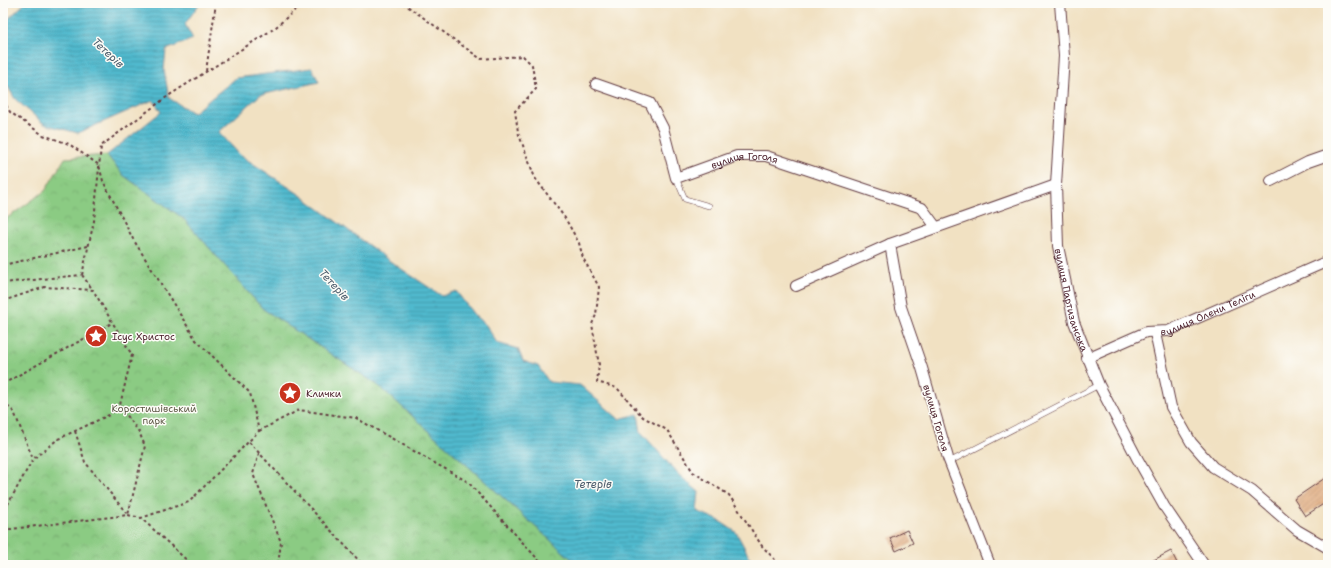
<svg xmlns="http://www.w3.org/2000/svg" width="1331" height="568" viewBox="0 0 1331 568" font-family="'Shantell Sans',sans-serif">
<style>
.park{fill:url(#park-crowns);stroke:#6a7557}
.water{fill:url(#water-rules);stroke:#4d6c7c}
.building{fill:url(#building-hatch)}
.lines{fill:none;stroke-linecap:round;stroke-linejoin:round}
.service-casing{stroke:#633c42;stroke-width:6}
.minor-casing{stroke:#633c42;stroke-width:12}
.path{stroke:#633c42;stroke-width:2;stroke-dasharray:3 3;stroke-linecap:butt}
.service{stroke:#fff;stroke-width:5}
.minor{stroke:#fff;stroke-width:10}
.labels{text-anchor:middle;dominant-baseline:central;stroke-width:3;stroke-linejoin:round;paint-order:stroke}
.street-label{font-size:10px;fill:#4a1f2b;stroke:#fdfcf7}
.poi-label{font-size:10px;fill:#4a1f2b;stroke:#fdfcf7;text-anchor:start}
.park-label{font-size:10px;fill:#615b4a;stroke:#fdfcf7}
.water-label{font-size:11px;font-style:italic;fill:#4c5d6c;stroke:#fdfcf7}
</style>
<defs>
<pattern id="park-crowns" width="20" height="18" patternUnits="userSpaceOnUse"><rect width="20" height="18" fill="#8bcb83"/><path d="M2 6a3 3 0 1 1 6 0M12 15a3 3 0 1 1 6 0" fill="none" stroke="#79ae71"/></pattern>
<pattern id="water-rules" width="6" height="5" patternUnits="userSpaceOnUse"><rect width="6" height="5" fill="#50b9ce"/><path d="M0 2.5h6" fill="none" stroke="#4496a7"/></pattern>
<pattern id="building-hatch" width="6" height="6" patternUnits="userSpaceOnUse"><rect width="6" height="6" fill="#dfa97c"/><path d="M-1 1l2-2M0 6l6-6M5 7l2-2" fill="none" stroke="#b78966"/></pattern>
</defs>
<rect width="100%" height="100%" fill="#fdfcf7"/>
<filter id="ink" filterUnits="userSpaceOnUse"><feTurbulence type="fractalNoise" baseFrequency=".025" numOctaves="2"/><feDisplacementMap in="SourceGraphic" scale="8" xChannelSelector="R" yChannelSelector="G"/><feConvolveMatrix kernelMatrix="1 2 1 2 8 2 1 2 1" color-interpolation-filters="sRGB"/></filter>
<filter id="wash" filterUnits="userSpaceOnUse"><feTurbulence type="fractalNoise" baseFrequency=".012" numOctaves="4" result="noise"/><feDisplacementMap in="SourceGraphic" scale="16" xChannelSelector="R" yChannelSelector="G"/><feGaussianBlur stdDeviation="0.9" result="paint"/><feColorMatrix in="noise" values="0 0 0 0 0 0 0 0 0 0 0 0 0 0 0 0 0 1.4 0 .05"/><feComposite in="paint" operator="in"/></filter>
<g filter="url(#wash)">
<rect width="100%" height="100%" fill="#f1e1c2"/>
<path class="park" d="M107,155L123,175L184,219L263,309L379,386L578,565H3V221L45,191L65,158Z"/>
<path class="water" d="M25,3H109L111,8L115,3H200L185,24L193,39L166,50L164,70L169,98L193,113L236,78L312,68L319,82L260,95L219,132L240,155L302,196L394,264L442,296L456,291L475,316L486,325L497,343L518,349L523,361L538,366L549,382L580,385L619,419L638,414L641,432L678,474L699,492L697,511L718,520L736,532L754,565H578L379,386L263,309L184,219L123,175L107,155L161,112L153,100L78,133L44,124L15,99L3,78V24Z"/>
<g id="blocks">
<path class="building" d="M1328,476V501L1305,516L1294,499Z
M907,530L913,543L896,551L890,538Z
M1171,551L1178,565H1144Z"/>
</g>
</g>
<g filter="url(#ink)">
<use href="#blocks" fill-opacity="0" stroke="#633c42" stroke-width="1"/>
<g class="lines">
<g class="service-casing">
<path id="service" d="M1328,80V90
M676,178L685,199L709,206
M949,462L1099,385"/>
</g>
<g class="minor-casing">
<g id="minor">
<path id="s1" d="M1060,3L1064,56L1056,185L1058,246L1074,322L1099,385L1137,458L1164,506L1204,565"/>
<path id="s2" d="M596,84L650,103L663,128L676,178L737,156H766L922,208L936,227"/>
<path d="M1271,181L1308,162L1328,155"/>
<path d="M796,286L890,244"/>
<path d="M1155,333L1171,407L1191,442L1213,467L1252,491L1297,530L1328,548"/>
<path id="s3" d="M1087,358L1146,332L1168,331L1328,261"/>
<path d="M990,565L948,458L922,368L901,307L890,244L1056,185"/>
</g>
</g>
<path class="path" d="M403,3L481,59L523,56L532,65L536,89L515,111L518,132L535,178L565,218L579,243L583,258L599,287L596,315L592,324L599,365L597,382L617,388L643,417L667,430L693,472L729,495L762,546L780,565
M206,71L216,3
M3,100L10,112L43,135L69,144L99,165L103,181L133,239L196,340L250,393L259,431L189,502L141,518L192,565
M3,265L88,246
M82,275L94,221L101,146L168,96L275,28L303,3
M82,275L93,290
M3,283L81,275
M3,301L45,287L93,290L132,355L120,405L109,415L58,439L33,459L3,513
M3,384L112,323
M3,402L14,412L33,459
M120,406L139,432L145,446L128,515
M75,431L85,462L128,515
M259,431L299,410L356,418L468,482L543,565
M249,442L363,565
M259,453L253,474L281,542L278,565
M3,530L128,515L141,518"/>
<use href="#service" class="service"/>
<use href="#minor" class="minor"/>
</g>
</g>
<defs>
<g id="sight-disc" transform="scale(1.15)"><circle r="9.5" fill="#c8321e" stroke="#fdfcf7"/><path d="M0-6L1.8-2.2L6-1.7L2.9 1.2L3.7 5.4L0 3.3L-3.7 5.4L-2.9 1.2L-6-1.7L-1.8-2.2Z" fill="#fff"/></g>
</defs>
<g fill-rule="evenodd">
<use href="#sight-disc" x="96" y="336"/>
<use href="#sight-disc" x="290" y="393"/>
</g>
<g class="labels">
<g class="street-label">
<text stroke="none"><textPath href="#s2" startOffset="209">вулиця Гоголя</textPath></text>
<text stroke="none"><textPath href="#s1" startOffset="299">вулиця Партизанська</textPath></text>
<text stroke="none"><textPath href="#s3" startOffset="130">вулиця Олени Теліги</textPath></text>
<text transform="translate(936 418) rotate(74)">вулиця Гоголя</text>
</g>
<g class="poi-label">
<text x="112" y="336">Ісус Христос</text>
<text x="306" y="393">Клички</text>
</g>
<g class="park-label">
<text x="154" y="408">Коростишівський<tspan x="154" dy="12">парк</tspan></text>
</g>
<g class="water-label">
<text transform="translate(108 53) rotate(43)">Тетерів</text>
<text transform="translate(334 285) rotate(47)">Тетерів</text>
<text x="593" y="484">Тетерів</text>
</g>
</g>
<rect width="1331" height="568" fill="none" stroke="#fdfcf7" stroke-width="16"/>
</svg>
